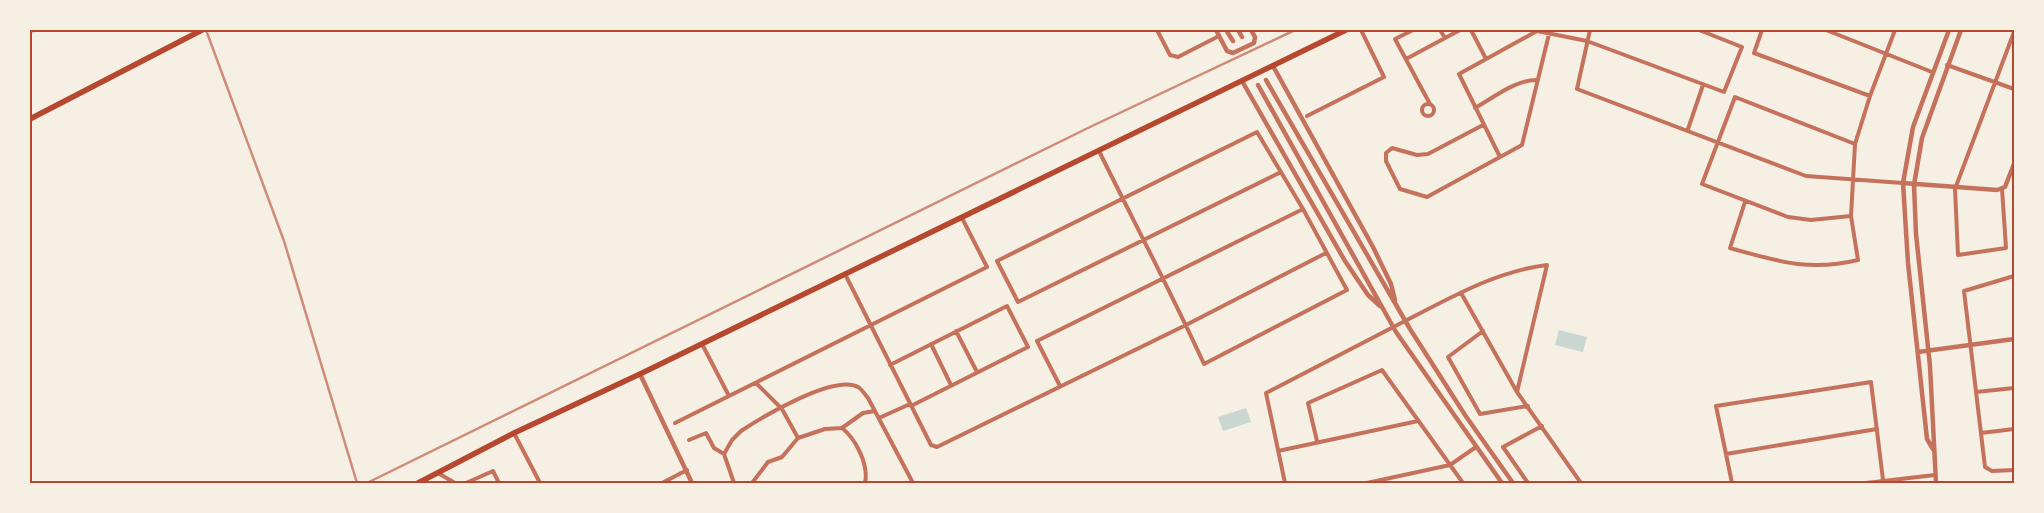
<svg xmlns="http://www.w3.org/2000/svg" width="2044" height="513" viewBox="0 0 2044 513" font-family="Raleway,sans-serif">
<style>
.water{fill:#c9d6d2}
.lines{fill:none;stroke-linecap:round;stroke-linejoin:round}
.stream{stroke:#c9d6d2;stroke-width:2.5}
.minor{stroke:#c5725c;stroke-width:4}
.tertiary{stroke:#c5725c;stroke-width:4.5}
.primary{stroke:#b5482f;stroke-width:5.5}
.rail{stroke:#cf8b77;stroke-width:2.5}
.neatline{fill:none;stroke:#b5482f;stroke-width:2}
</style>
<rect width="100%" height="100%" fill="#f6efe4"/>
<path class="water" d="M1559,330L1587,337L1583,352L1555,345Z
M1246,408L1251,422L1223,431L1218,417Z"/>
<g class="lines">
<path class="stream" d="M30,34L37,30"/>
<path class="minor" d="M1157,30L1170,55L1178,57L1219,36
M1413,30L1395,39L1430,104
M1440,30L1445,38
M1471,30L1486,59
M1590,30L1577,89L1806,176L1903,183
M1762,30L1754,53L1870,96
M1826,30L1932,72
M1406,59L1460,30
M1947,65L2014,89
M1422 110a6 6 0 1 1 12 0a6 6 0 1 1-12 0Z
M1475,108C1493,98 1515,80 1536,80
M1307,116L1384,77L1361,30
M1483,125L1428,154L1417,155L1392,148L1386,153V161L1400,189L1427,197L1522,145L1550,30
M1688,129L1703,85
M1099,151C1134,222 1171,292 1204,364L1347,290L1303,209L1257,132L997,261L1018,302L1281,172
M1500,157L1459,74L1537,31L1587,41L1724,92L1742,47L1699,30
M2002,189L2006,248L1958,255L1955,189L2014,32
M1745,202L1730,248C1777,261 1809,272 1858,260L1851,216L1855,144L1870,96L1895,30
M1851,216L1811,220L1788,217L1702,184L1735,97L1855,144
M845,274L931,445L937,447L1186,325L1326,253
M2014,276L1964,291L1985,467L1992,471L2014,470
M1461,293L1517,392L1581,483
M956,331L977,372
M1483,331L1448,357L1480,414L1528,406
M702,344L729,396
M931,344L951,385
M890,365L1007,306L1028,347L911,406
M756,383L782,409L798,438
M1060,386L1037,341L1303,209
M1976,392L2014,388
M879,418L910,404
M675,423L987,267L962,218
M842,428L863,413L875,411
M514,433L540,483
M1981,433L2014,429
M689,440L706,433L714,448L724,454
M1317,441L1308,403L1382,370L1463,483
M1278,451L1418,421
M1726,454L1877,429
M438,473L455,483
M466,483L493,471L499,483
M662,483L687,470
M734,483L724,454L732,440L741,431C762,417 834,374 858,387C862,389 865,395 868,398L913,483
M752,483L768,462L782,457L798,438L825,429L842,428C856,439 869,465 865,483
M1285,483L1266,393C1312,369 1359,345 1405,321C1450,298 1496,271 1547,265L1517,392
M1367,483L1450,465L1476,447
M1528,483L1503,447L1542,426
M1732,483L1716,406L1871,382L1883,480
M1866,483L1935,475"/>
<path class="tertiary" d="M1216,30L1227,51L1233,53L1254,43L1255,37L1251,30
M1226,30L1233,41
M1238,30L1242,37
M1273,66L1373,247L1391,284L1395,300
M1266,80L1410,329L1465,415L1513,483
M1242,81L1345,261L1368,295L1380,306
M1258,85L1396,332L1502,483
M1903,183L1997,190L2005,187L2014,164
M1918,352L2014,339
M640,374L692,483
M1933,449L1927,439L1908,263L1903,183L1913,127L1949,30
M1936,483L1930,366L1916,234L1914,185L1922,138L1961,30"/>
<path class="primary" d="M30,119L202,30
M418,483L514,433L640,374L1346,30"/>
<path class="rail" d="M206,30L284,241L357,483
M367,483L1090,127L1295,30"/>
</g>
<rect width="2044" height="513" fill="none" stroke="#f6efe4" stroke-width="62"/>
<rect x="31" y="31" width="1982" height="451" class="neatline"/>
</svg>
